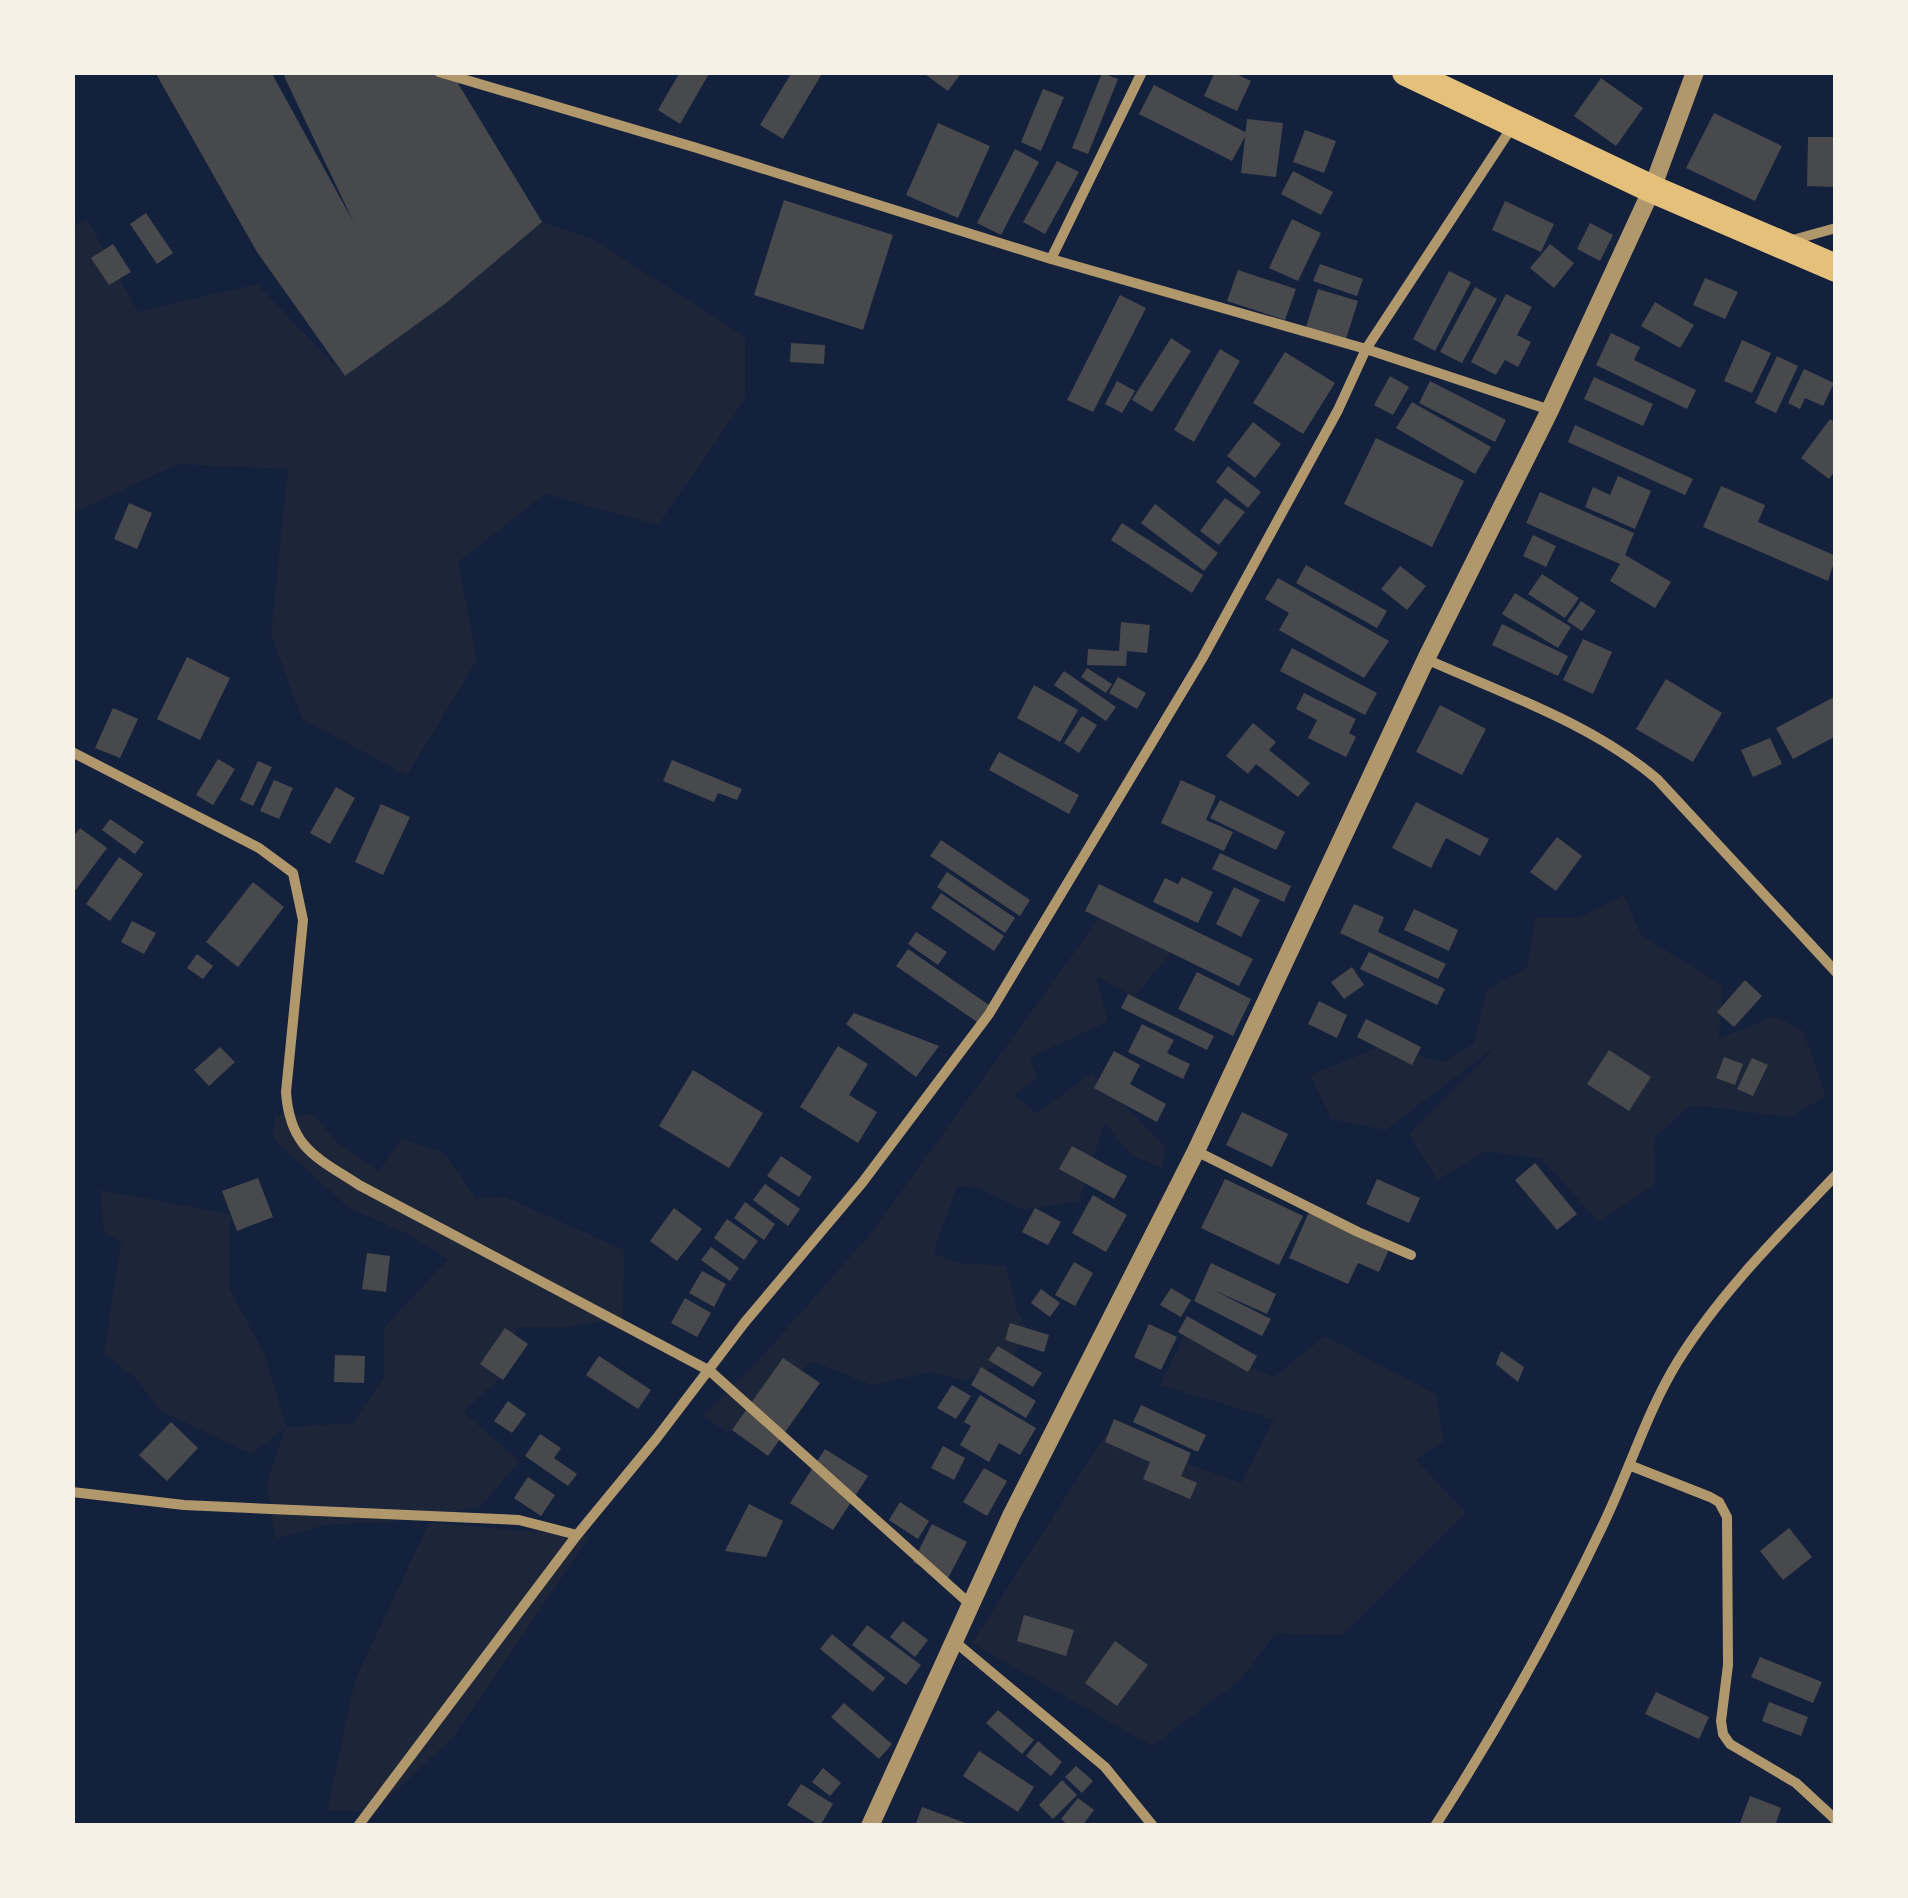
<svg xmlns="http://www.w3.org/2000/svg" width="1908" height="1898" viewBox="0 0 1908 1898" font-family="'PT Sans',sans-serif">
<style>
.green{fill:#1d2539}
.building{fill:#48494c}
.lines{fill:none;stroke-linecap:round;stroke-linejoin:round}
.minor{stroke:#b1986c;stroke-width:10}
.tertiary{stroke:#b1986c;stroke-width:18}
.trunk{stroke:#e5c07b;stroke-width:28}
</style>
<rect width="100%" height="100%" fill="#14213d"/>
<path class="green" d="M87,219L138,312L257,284L345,376L542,222L593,239L745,337V399L658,525L545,494L458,562L477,660L407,775L302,719L271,634L288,469L178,464L73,513V227Z
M1624,895L1641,935L1722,985L1719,1039L1774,1016L1803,1031L1826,1096L1790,1117L1691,1105L1654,1138L1655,1184L1599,1222L1542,1159L1485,1151L1438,1180L1409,1134L1499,1044L1386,1130L1331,1119L1310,1075L1382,1046L1443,1062L1474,1044L1487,989L1527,968L1535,918H1578Z
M1108,906L1172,951L1134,997L1096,976L1108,1021L1030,1058L1037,1079L1014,1095L1037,1113L1092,1073L1165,1146L1162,1168L1131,1155L1105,1123L1079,1201L1024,1210L978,1188L957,1186L933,1254L960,1263L1006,1266L1017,1310L1029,1334L1010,1359L965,1381L931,1372L872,1385L812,1361L754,1418L727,1432L703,1416L760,1359L872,1232Z
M275,1115H313L339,1144L379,1171L401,1139L444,1153L476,1199L505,1197L624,1250L623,1318L568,1327H516L515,1364L463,1412L520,1461L480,1507L397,1521L324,1525L275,1539L267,1483L285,1428L251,1454L159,1410L137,1379L104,1354L121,1241L104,1232L100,1190L230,1214L229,1288L265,1355L286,1427L353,1423L384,1377V1328L448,1259L408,1234L349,1208L273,1139Z
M1184,1336L1274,1377L1325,1336L1436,1394L1443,1442L1416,1459L1466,1513L1342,1635L1276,1633L1239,1681L1152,1746L972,1643L1106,1434L1241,1483L1274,1419L1160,1385Z
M429,1523L590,1536L454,1736L375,1811H327L355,1680Z"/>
<path class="building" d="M155,72H271L354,223L284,76L290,72H438L456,80L542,222L446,303L345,376L257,252Z
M680,72H710L680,124L658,110Z
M792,72H823L783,139L760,125Z
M922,72H962L948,91Z
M1215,72H1232L1251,81L1237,111L1204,96Z
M1102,73L1118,79L1088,154L1072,148Z
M1601,78L1643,108L1616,146L1574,116Z
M1154,85L1247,133L1232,161L1139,114Z
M1043,89L1064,97L1041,151L1021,142Z
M1714,113L1782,146L1755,201L1686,168Z
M1247,119L1283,123L1276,177L1241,173Z
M938,123L990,146L958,218L906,195Z
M1305,130L1336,141L1324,173L1293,162Z
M1808,137H1834V187L1807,186Z
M1015,149L1039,162L1001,235L977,223Z
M1057,161L1079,172L1045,234L1023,222Z
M1293,171L1333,192L1321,215L1281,194Z
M784,200L893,235L863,330L754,295Z
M1505,201L1554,224L1541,252L1492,230Z
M146,213L173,253L157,264L130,224Z
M1292,219L1321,233L1298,281L1269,268Z
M1590,223L1613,235L1600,261L1577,249Z
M113,244L131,272L109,285L91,258Z
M1550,244L1574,263L1554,288L1530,268Z
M1320,264L1363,279L1357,296L1313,281Z
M1238,270L1296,289L1285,320L1227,301Z
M1449,271L1471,282L1435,351L1413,339Z
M1705,278L1738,292L1725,319L1693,305Z
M1475,287L1497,299L1462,363L1440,352Z
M1318,289L1358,301L1346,339L1306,327Z
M1506,294L1532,307L1517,335L1531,342L1518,367L1505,360L1496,375L1471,362Z
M1120,295L1146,308L1093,412L1067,400Z
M1655,302L1694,325L1680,348L1641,326Z
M1611,333L1640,347L1634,360L1696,390L1687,409L1596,365Z
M1171,338L1191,351L1152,412L1132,400Z
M1742,340L1771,353L1752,393L1724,381Z
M791,343L825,345L824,364L790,362Z
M1220,349L1240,361L1194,442L1174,430Z
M1285,352L1335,383L1303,434L1253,403Z
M1777,356L1798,366L1776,413L1755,403Z
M1804,369L1834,383L1823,406L1805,398L1800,409L1788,403Z
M1390,376L1409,387L1393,415L1374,405Z
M1594,377L1653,404L1643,426L1584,399Z
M1117,381L1135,391L1122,413L1105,404Z
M1430,381L1506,420L1495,442L1419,403Z
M1412,402L1491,447L1475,474L1396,428Z
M1830,419L1836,423V470L1829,479L1801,458Z
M1253,422L1281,444L1255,478L1227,456Z
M1575,425L1693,479L1685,495L1568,442Z
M1376,438L1464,481L1432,547L1344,504Z
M1228,466L1261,492L1248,508L1216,482Z
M1618,476L1651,491L1635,529L1585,507L1593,487L1610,495Z
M1721,486L1765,505L1758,522L1836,556L1828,581L1703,527Z
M1540,492L1634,533L1625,555L1671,582L1655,608L1610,581L1620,564L1526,523Z
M1225,498L1245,512L1219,545L1200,531Z
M129,503L152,513L137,549L114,539Z
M1155,504L1218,553L1204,571L1141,523Z
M1122,523L1203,575L1192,593L1111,540Z
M1533,535L1556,546L1546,567L1523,556Z
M1306,565L1387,611L1377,628L1296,583Z
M1400,566L1426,586L1407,610L1381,589Z
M1542,574L1579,598L1565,618L1528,594Z
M1278,578L1389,641L1364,678L1279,630L1289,613L1265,599Z
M1515,593L1571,627L1558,648L1502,614Z
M1581,601L1596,611L1582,631L1567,621Z
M1121,622L1150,625L1147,653L1127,651L1126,666L1087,665L1088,649L1119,651Z
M1502,624L1568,656L1558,676L1492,645Z
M1583,639L1612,652L1593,694L1563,680Z
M1292,648L1377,693L1365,715L1280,671Z
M187,657L230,678L200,740L157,719Z
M1087,668L1112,684L1106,693L1081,677Z
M1064,671L1116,707L1106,721L1054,685Z
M1118,677L1146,693L1137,709L1109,693Z
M1666,679L1722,713L1693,762L1636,729Z
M1034,685L1078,710L1060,742L1017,718Z
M1304,693L1356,719L1349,733L1356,737L1346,757L1308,738L1317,720L1296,709Z
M1836,696V736L1793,759L1776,728Z
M1440,705L1486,729L1462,775L1416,752Z
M113,708L138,719L120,758L95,748Z
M1082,716L1097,725L1079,753L1064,743Z
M1253,723L1276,742L1269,750L1310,783L1298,797L1256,764L1248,774L1226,756Z
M1770,738L1782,764L1753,777L1741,750Z
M999,752L1079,795L1069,814L989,770Z
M218,759L235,769L213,805L196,795Z
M672,760L742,789L737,800L718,793L714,802L663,781Z
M258,761L272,767L253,806L240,800Z
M274,780L293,788L279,819L260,811Z
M1181,780L1216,796L1206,820L1233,832L1224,851L1161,823Z
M336,787L355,798L330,844L310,833Z
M1220,800L1285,832L1276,850L1210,818Z
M1416,802L1489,839L1480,856L1446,838L1431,868L1392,848Z
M381,804L410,817L383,875L355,862Z
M110,819L144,842L135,854L102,830Z
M80,828L107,848L72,895V838Z
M1557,837L1582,856L1556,891L1530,872Z
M941,840L1030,900L1020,916L930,856Z
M1220,853L1291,886L1284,902L1212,869Z
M119,857L143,874L110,921L86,904Z
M947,872L1015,918L1005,933L937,887Z
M1182,877L1213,892L1198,923L1153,902L1165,878L1178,884Z
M253,882L284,907L238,967L206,942Z
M1099,884L1253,959L1239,986L1085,911Z
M1234,887L1260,900L1241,937L1216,924Z
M941,893L1004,936L994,951L931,908Z
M1354,904L1384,917L1378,932L1446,964L1438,979L1340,933Z
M1414,909L1458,930L1449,951L1404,930Z
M132,921L156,933L144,954L121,942Z
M916,932L947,952L938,965L908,944Z
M908,949L989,1005L977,1022L896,966Z
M1369,952L1445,989L1437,1005L1360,969Z
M197,954L213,966L203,979L187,968Z
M1352,967L1364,985L1344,999L1331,982Z
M1197,972L1251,999L1233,1036L1178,1009Z
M1745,980L1762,996L1734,1027L1717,1012Z
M1128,994L1214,1036L1207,1050L1121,1008Z
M1319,1001L1347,1015L1337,1038L1308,1024Z
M854,1013L939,1046L916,1077L846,1024Z
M1366,1019L1421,1047L1412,1065L1357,1037Z
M1142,1024L1174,1040L1167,1053L1190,1064L1183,1079L1128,1052Z
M838,1046L868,1064L849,1095L877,1112L858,1143L800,1107Z
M220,1047L235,1062L209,1086L194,1070Z
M1609,1050L1651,1077L1629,1111L1587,1084Z
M1114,1051L1140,1065L1130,1084L1166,1104L1157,1122L1094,1088Z
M1724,1057L1743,1064L1735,1085L1716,1078Z
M1752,1058L1768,1065L1753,1096L1737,1089Z
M693,1070L763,1113L729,1168L659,1126Z
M1242,1112L1288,1134L1272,1167L1226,1145Z
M1072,1146L1127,1176L1114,1199L1059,1169Z
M781,1156L812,1177L799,1197L767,1176Z
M1535,1163L1577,1214L1557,1230L1515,1180Z
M258,1178L273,1217L237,1231L222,1191Z
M1225,1179L1303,1216L1279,1265L1201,1228Z
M1377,1179L1420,1198L1409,1223L1366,1204Z
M765,1184L800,1209L788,1226L753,1200Z
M1093,1195L1127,1215L1106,1252L1072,1233Z
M745,1202L775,1224L764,1240L734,1218Z
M674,1208L702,1229L677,1261L650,1241Z
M1035,1208L1061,1222L1048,1245L1022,1232Z
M1309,1212L1390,1247L1379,1272L1358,1263L1348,1284L1289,1258Z
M727,1219L758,1241L744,1260L714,1238Z
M711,1247L739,1268L730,1281L701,1260Z
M367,1253L390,1256L386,1292L362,1289Z
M1074,1262L1093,1273L1075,1306L1055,1295Z
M1211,1263L1276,1294L1267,1314L1211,1289L1271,1319L1262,1336L1194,1301Z
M702,1271L726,1284L714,1307L689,1293Z
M1171,1288L1191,1300L1181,1317L1160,1305Z
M1041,1289L1060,1303L1050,1317L1031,1303Z
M685,1298L711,1313L697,1337L671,1323Z
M1187,1316L1257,1356L1248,1372L1178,1332Z
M1010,1323L1049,1335L1044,1352L1005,1340Z
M1149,1324L1177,1337L1161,1370L1134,1357Z
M505,1328L528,1344L503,1380L480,1364Z
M998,1346L1042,1373L1033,1387L988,1360Z
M1501,1351L1524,1367L1518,1382L1496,1364Z
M335,1355L365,1356L364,1383L334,1382Z
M599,1356L651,1390L638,1409L586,1375Z
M783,1358L820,1383L768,1456L732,1430Z
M981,1367L1036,1401L1026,1418L971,1385Z
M952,1385L971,1396L956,1419L937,1408Z
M980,1395L1036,1428L1020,1455L999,1443L989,1462L960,1445L971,1426L964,1422Z
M508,1401L526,1414L512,1433L494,1421Z
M1141,1405L1206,1435L1198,1452L1133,1422Z
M1114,1419L1191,1453L1181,1476L1197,1483L1190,1499L1143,1479L1150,1462L1105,1442Z
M171,1422L198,1448L167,1481L139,1455Z
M540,1434L561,1448L554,1458L577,1474L568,1486L525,1456Z
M943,1446L965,1458L954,1480L931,1468Z
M825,1449L868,1476L833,1530L790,1503Z
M984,1468L1007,1481L987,1516L963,1502Z
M528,1477L555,1495L541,1516L514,1498Z
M900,1502L929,1521L918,1539L889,1520Z
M749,1504L783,1521L766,1557L725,1551Z
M932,1524L967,1542L947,1580L913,1562Z
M1789,1528L1812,1557L1783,1580L1760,1551Z
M1024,1615L1074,1630L1066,1656L1017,1641Z
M903,1621L928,1640L915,1657L890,1637Z
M867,1625L921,1665L906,1685L852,1645Z
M832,1634L885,1678L873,1692L820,1649Z
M1115,1641L1148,1665L1117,1706L1085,1683Z
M1760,1657L1822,1682L1813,1703L1751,1677Z
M1656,1692L1709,1717L1699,1739L1645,1714Z
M1769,1702L1808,1717L1801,1736L1762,1721Z
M844,1703L892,1744L879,1759L831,1717Z
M998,1710L1034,1740L1022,1754L986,1723Z
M1038,1741L1062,1762L1051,1776L1026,1756Z
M979,1751L1034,1787L1018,1812L963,1776Z
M1076,1766L1093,1781L1082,1793L1065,1777Z
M823,1768L841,1783L830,1796L812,1782Z
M1062,1780L1077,1795L1053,1819L1039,1805Z
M801,1784L833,1804L820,1826L787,1805Z
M1750,1796L1781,1808L1775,1826L1740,1823Z
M1078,1798L1094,1810L1082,1826H1069L1061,1819Z
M922,1807L971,1825L970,1826H915Z"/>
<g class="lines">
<path class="minor" d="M439,72L697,148L1051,259L1366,349L1550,410
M1789,241L1836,228
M1051,259L1142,72
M1426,659C1504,694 1591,723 1657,779L1836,972
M72,752L259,848L293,873L303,920L286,1092C290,1148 316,1157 359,1185L710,1371L971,1605
M1196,1151L1358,1232L1411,1255
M1629,1465L1710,1497L1719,1502L1727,1517L1728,1665L1721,1721L1723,1734L1730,1744L1796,1783L1836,1820
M72,1492L184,1505L519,1520L577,1535
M954,1641L1105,1767L1153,1826
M358,1826L577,1535L656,1439L745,1322L862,1183L989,1014L1202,659L1338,410L1366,349L1512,127
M1435,1826C1497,1730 1553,1630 1602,1527C1629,1472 1646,1413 1678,1361C1721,1292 1780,1234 1836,1175"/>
<path class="tertiary" d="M870,1826L1011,1516L1196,1151L1426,659L1550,410L1652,189L1695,72"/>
<path class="trunk" d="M1406,72L1652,189L1836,268"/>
</g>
<rect width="1908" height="1898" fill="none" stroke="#f6f1e7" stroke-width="150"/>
</svg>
